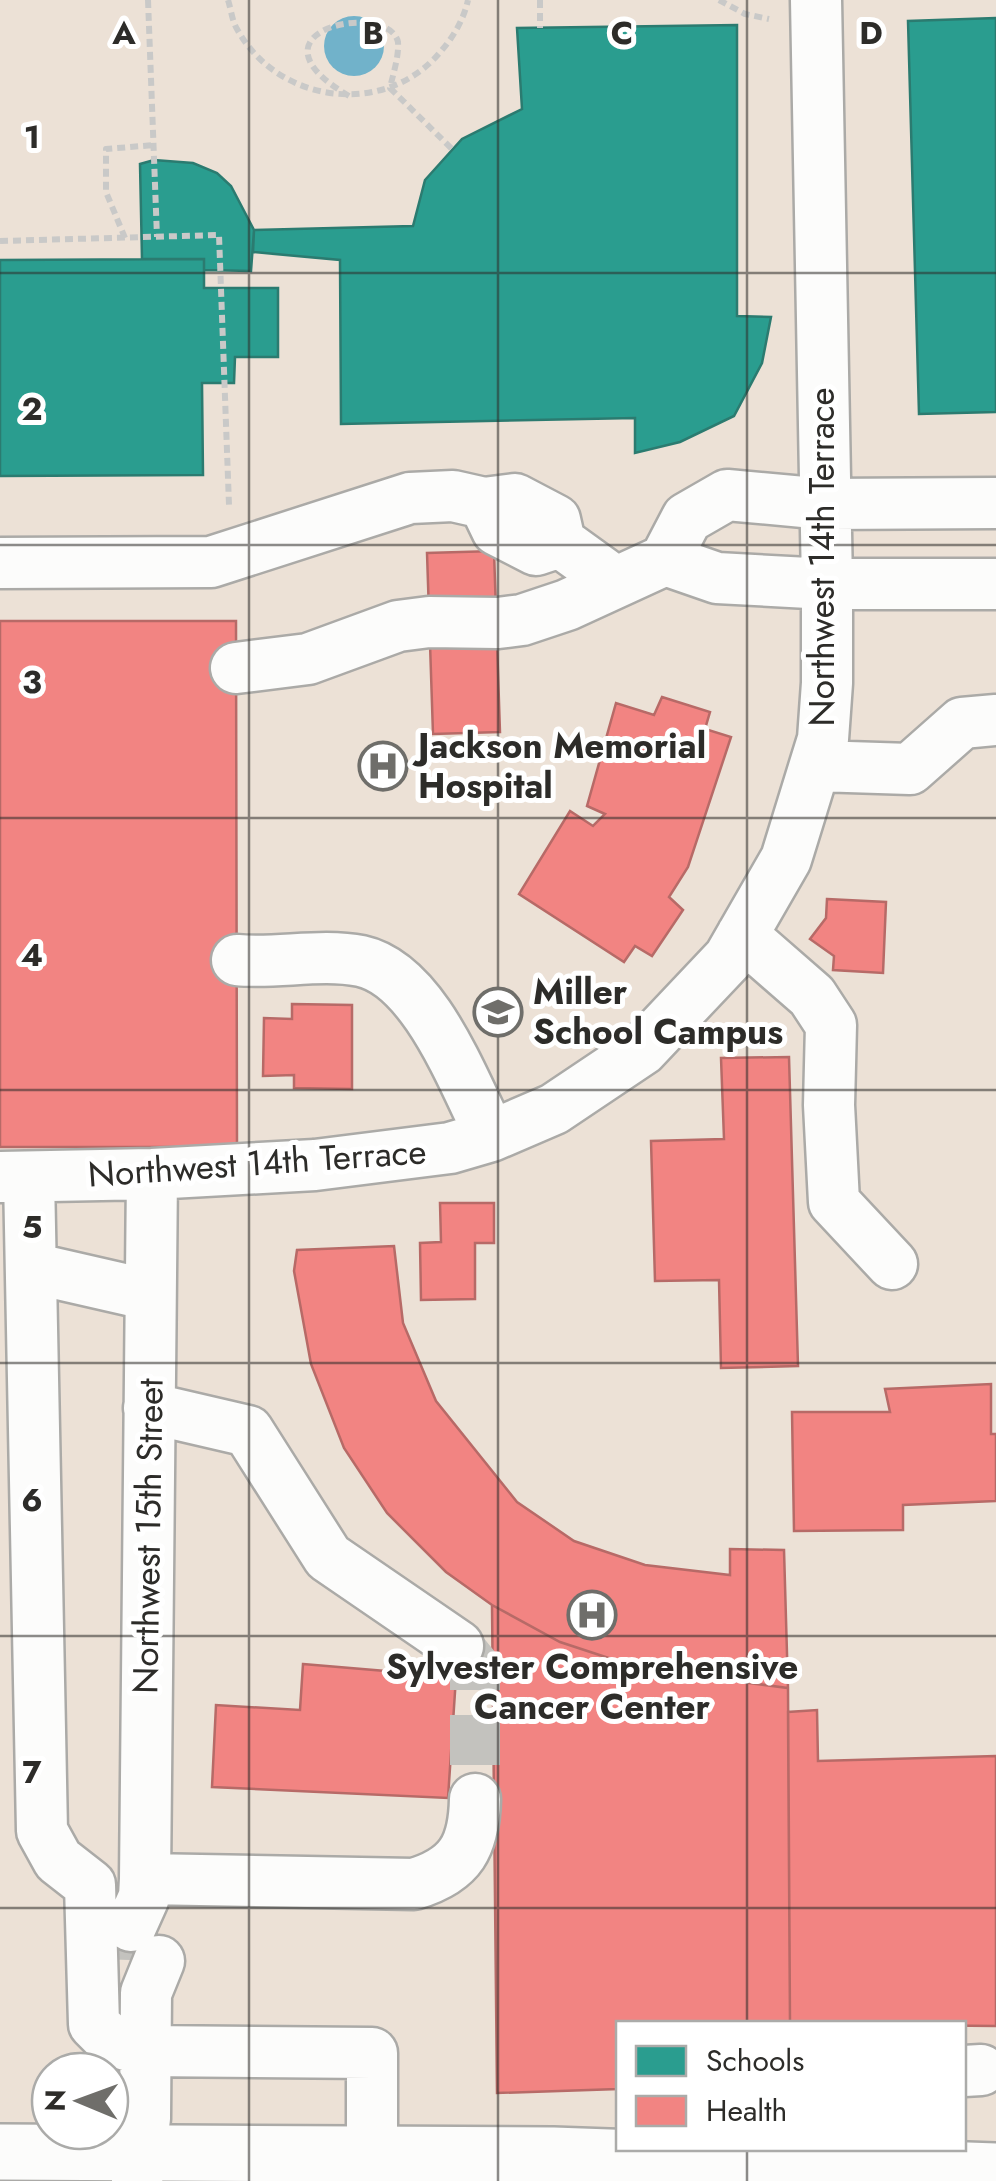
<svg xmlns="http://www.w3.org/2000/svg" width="996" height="2181" viewBox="0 0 996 2181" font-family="Jost,sans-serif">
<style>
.education{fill:#ece1d6;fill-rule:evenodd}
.water{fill:#71b2ca}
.schools{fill:#2a9d8f;stroke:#2b7b70;stroke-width:2.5}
.health{fill:#f28482;stroke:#b76a67;stroke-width:2.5}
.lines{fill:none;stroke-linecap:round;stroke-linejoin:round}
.minor-tunnel{stroke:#c3c2be;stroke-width:50;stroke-dasharray:50 25;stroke-linecap:butt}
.minor-casing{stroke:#abaaa7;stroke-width:55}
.major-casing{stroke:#abaaa7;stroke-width:60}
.path{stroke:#c9c9c8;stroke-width:6;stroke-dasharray:8 5;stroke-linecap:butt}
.minor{stroke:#fcfcfb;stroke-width:50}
.major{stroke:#fcfcfb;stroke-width:55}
.grid{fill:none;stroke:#2d2c29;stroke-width:2.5;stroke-opacity:0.55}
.labels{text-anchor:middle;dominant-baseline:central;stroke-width:10;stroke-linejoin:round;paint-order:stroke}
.street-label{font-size:35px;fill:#2d2c29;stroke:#fff}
.poi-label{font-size:35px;font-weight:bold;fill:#2d2c29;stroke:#fff;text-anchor:start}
.grid-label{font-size:32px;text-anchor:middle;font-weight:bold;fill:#2d2c29;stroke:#fff;stroke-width:10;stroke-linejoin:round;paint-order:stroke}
</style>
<rect width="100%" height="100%" fill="#e9e8e3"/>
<path class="education" d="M0,0H996V2181H0ZM618,2024H964V2148H618ZM50,2071H110V2131H50Z"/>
<path class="water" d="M324 46a30 30 0 1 1 60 0a30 30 0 1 1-60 0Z"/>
<path class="schools" d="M996,18V412L919,414L908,21Z
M737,25V316L771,317L762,363L734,416L680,442L635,453V418L341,424L340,260L253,252L254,230L413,226L425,180L462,139L522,109L517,28Z
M154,160L193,163L217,173L231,186L254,230L251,271L204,270V259H142L140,164Z
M204,259V288H278V357H235L234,383H202L203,475L0,476V260Z"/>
<path class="health" d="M494,551L500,732L433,734L427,553Z
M0,621H236L237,1147H0Z
M662,697L710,712L705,729L731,737L688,867L669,897L683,910L652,956L635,946L624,962L519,894L570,811L593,826L605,814L587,806L616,703L654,715Z
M827,899L886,902L883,973L833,970L834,956L810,939L826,918Z
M292,1004L352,1005V1089L294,1088V1075L263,1076L264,1018L292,1019Z
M789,1057L798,1366L721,1368L719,1280L655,1281L651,1141L724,1139L721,1058Z
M440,1203H494V1243H475V1299L421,1300L420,1243L441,1242Z
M394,1246L403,1323L436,1401L517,1502L574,1541L645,1565L730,1575V1549L784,1550L788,1688L642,1669L560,1642L492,1605L446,1572L387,1513L344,1448L311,1364L294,1271L297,1250Z
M991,1384V1434H996V1501L903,1505V1530L794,1531L792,1412H890L885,1389Z
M492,1605L560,1642L642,1669L788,1688L790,2024H618V2089L497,2093Z
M303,1664L456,1677L448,1798L212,1787L216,1705L300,1710Z
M817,1710L818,1761L996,1756V2026L790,2024L788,1712Z"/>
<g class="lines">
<path class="minor-tunnel" d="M458,1646L475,1667V1799
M130,1960L131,1926"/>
<g class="minor-casing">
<path id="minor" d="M484,503L497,530L536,550L560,542
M665,560L717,578L827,584H996
M0,563L211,562L410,498L453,496L484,503L515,499L555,520L560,542L614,581
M236,668L308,659L398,626L429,622L498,623L522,620L567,605L665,560L687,518L727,495L825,504L996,503
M817,766L910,769L962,723L996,720
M742,935L812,996L831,1025L829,1105L834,1202L892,1264
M237,960C277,964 321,953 361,961C425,975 463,1082 491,1136
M0,1177L152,1174L315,1165L450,1148L491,1136L554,1109L642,1050L729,958L786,859L823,739L827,683V584L816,0
M29,1177L42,1831L58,1860L90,1885L94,2024L110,2040L145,2051L372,2053V2153
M32,1268L150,1295
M149,1408L248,1431L328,1557L458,1646
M145,1879L414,1884C461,1870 474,1846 475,1799
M131,1926L144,1897L145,1879L152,1174
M964,2071L981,2070
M137,2181L145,2118L146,1993L159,1961"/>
</g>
<g class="major-casing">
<path id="major" d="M0,2152L553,2155L996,2171"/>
</g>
<path class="path" d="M148,0L157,237
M228,0C231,9 232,21 237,29C276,101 377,117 434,59C450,42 463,23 468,0
M540,0V28
M719,0L745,14L769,19
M349,96C236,30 389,0 398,42C399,57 393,74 390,88L453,150
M125,238L106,192V149L154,145
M0,241L219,235L229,505"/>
<use href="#minor" class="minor"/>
<use href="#major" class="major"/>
</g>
<path class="grid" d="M249,0V2181M498,0V2181M747,0V2024M0,273H996M0,545H996M0,818H996M0,1090H996M0,1363H996M0,1636H996M0,1908H996M747,2148V2181"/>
<defs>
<g id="hospital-ring" transform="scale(2.5)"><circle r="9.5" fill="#fff" stroke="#6f6e6a" stroke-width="1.5"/><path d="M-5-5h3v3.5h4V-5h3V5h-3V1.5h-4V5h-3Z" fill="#6f6e6a"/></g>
<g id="university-ring" transform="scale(2.5)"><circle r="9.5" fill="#fff" stroke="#6f6e6a" stroke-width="1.5"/><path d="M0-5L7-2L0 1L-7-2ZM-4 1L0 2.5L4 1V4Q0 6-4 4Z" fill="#6f6e6a"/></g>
</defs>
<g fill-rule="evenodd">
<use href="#hospital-ring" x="383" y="766"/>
<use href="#university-ring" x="498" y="1012"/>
<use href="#hospital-ring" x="592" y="1615"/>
</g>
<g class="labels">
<g class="street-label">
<text transform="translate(822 557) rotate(-90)">Northwest 14th Terrace</text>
<text transform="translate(257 1163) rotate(-4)">Northwest 14th Terrace</text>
<text transform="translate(148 1536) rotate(-89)">Northwest 15th Street</text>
</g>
<g class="poi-label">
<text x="418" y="746">Jackson Memorial<tspan x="418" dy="40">Hospital</tspan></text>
<text x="533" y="992">Miller<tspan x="533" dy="40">School Campus</tspan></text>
<text x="592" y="1667" text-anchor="middle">Sylvester Comprehensive<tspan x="592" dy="40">Cancer Center</tspan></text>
</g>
</g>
<g class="grid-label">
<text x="124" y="44">A</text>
<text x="373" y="44">B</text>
<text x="622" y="44">C</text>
<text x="871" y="44">D</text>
<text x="32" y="148">1</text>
<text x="32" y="420">2</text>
<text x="32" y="693">3</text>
<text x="32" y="966">4</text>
<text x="32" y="1238">5</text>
<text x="32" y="1511">6</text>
<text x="32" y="1783">7</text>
</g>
<rect x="616" y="2021" width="350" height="130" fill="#ffffff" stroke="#ababa9" stroke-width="2.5"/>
<rect x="636" y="2046" width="50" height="30" fill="#2a9d8f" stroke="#ababa9" stroke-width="2.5"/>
<text x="706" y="2071" font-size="30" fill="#2d2c29">Schools</text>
<rect x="636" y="2096" width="50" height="30" fill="#f28482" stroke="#ababa9" stroke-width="2.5"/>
<text x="706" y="2121" font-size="30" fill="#2d2c29">Health</text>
<g transform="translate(80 2101) rotate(271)"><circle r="48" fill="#ffffff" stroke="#ababa9" stroke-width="2.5"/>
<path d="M0-8L18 38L0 25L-18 38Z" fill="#6f6e6a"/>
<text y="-15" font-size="28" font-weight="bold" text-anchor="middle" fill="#2d2c29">N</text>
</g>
</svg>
